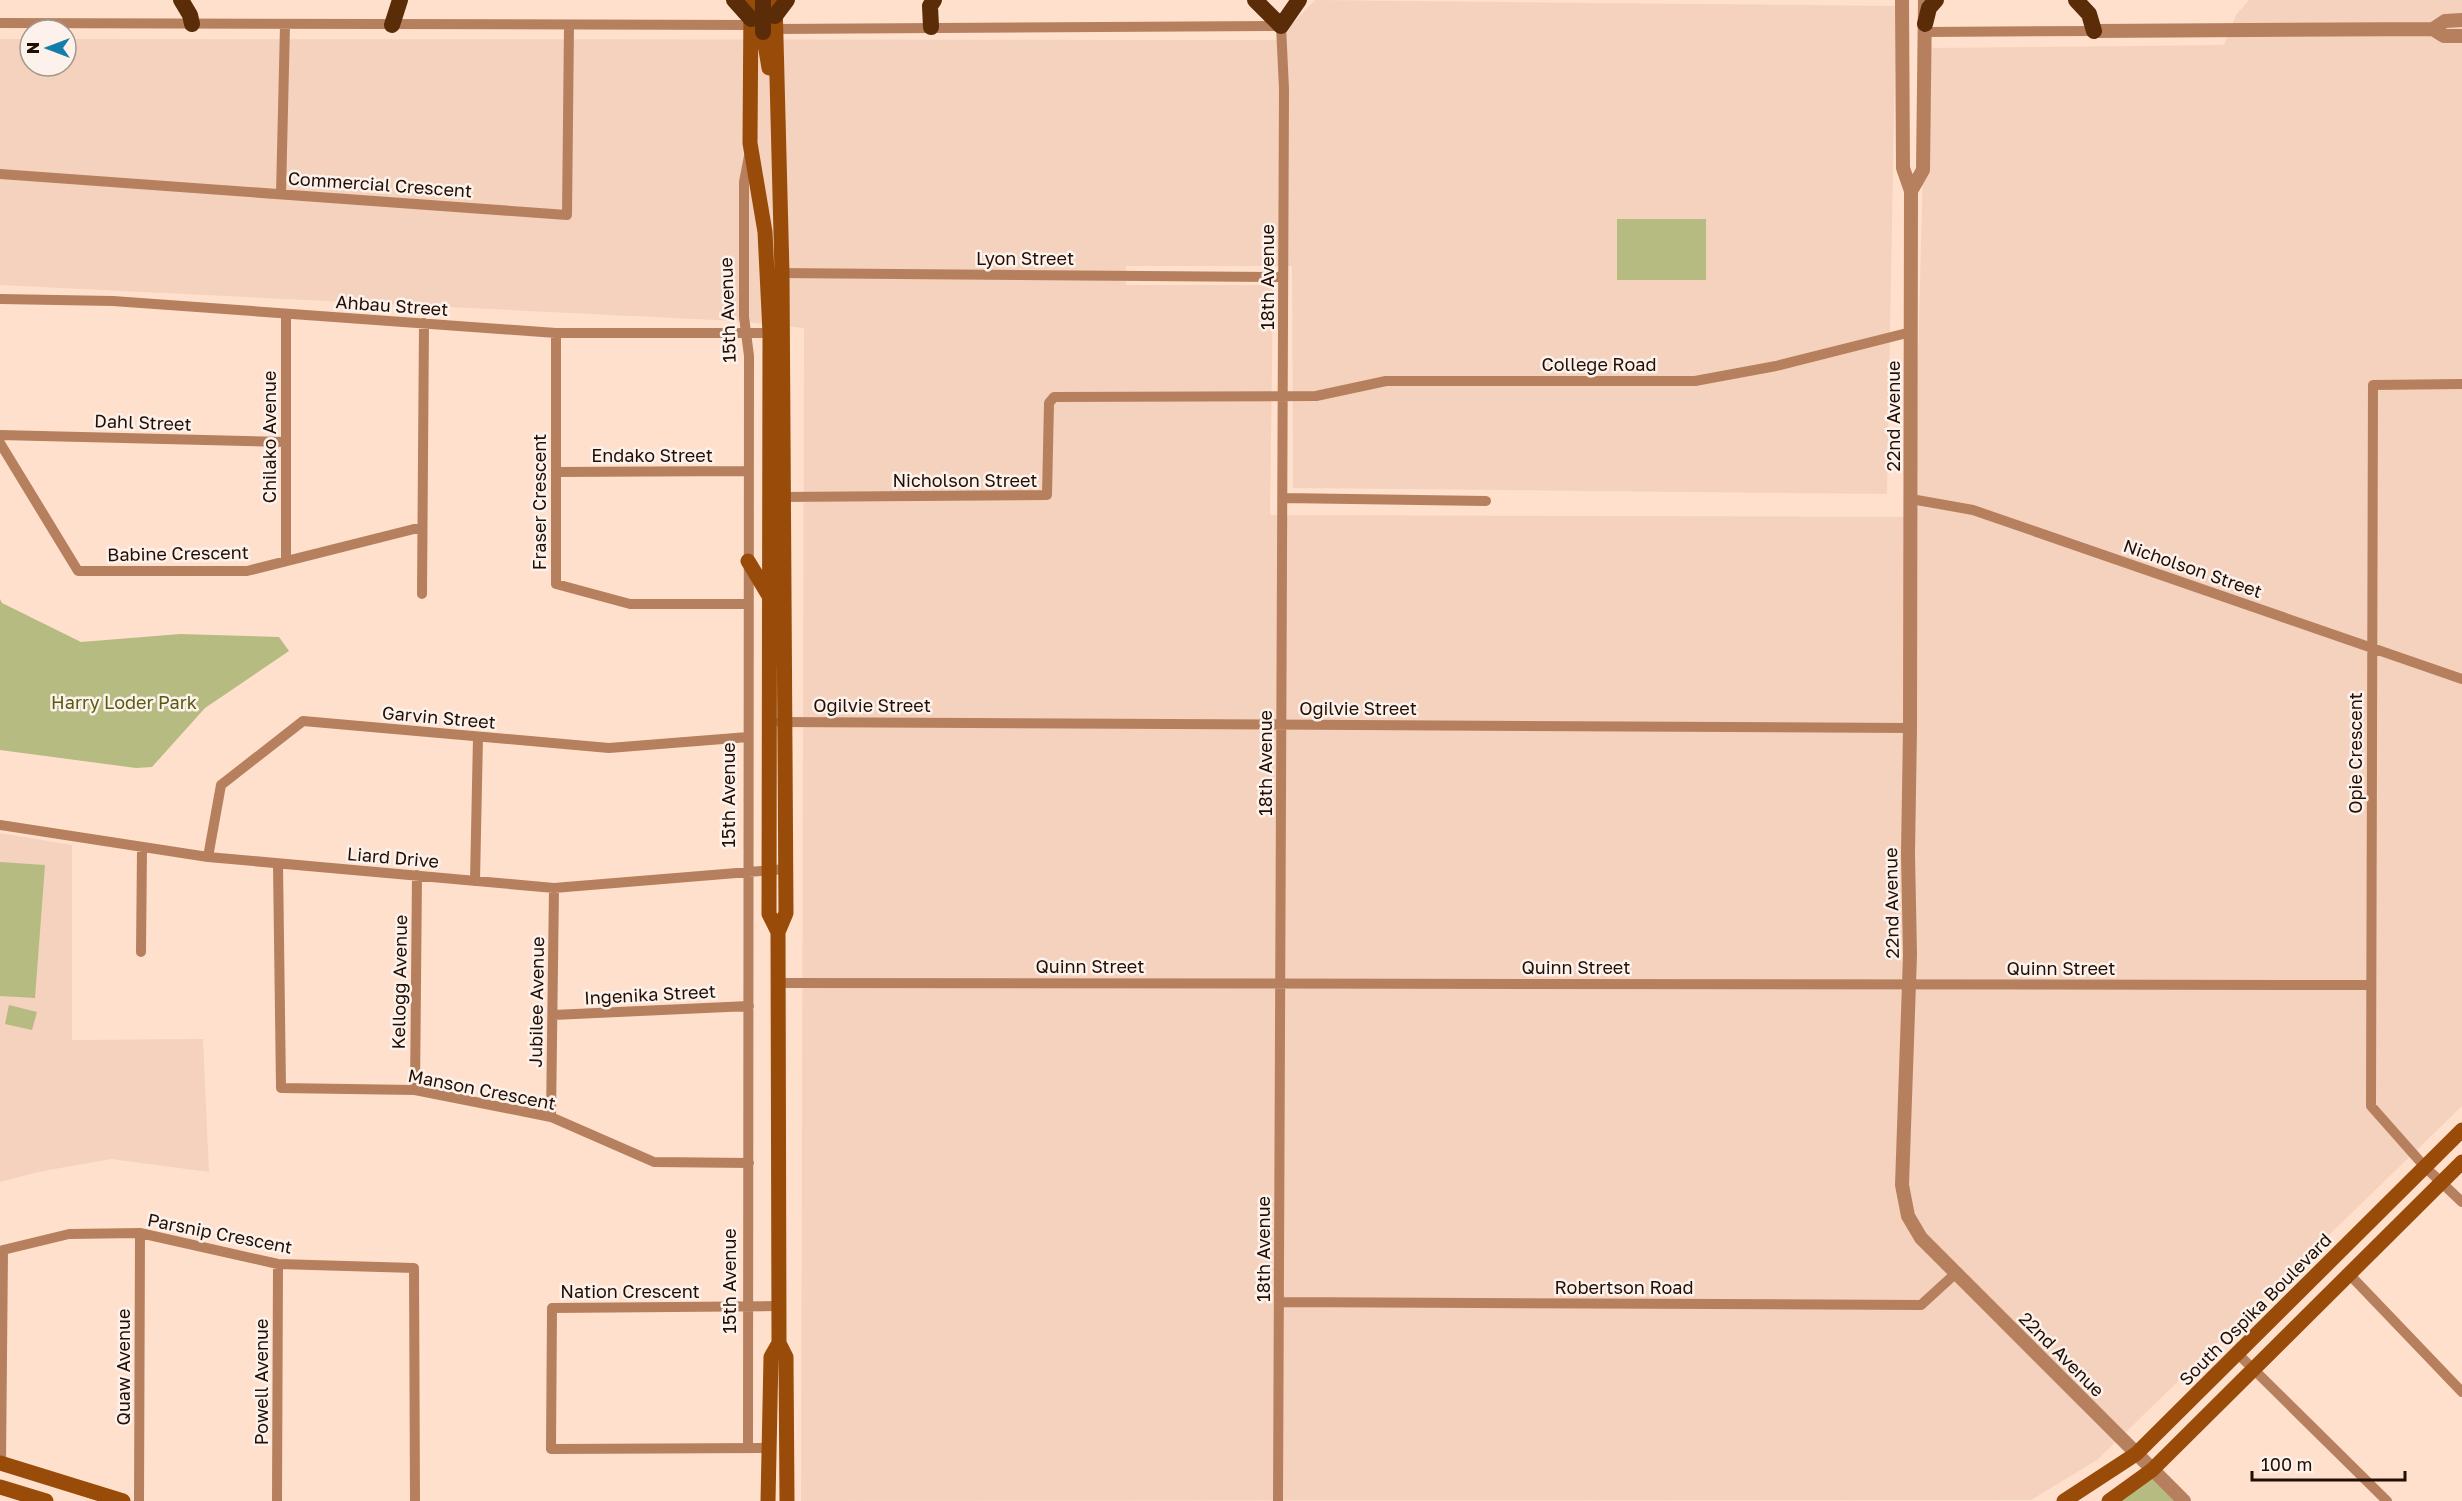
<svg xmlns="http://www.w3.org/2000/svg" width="2462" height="1501" viewBox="0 0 2462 1501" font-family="'Golos Text',sans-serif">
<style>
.built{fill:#f5d2bd}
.green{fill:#b6bb81}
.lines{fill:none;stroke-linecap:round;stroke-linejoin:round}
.minor{stroke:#b6805e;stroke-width:10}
.tertiary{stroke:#b6805e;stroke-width:14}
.secondary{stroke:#994c0a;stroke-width:15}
.trunk{stroke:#5b2c08;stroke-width:16}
.labels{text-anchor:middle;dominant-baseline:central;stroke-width:5;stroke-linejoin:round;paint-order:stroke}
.street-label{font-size:18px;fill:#210f05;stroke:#fcf2eb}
.park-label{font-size:18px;fill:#575b13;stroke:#fcf2eb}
</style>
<rect width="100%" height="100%" fill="#ffe0cd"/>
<path class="built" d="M1315,0L1896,6L1887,494L1293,488L1292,266H1126V285H1273L1270,515L1914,517L1926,48L2224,45L2236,15L2249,0H2462V1106L2097,1460L2031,1500L801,1501L804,328L735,321L0,285V39H30V66H66V39L1277,40Z
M0,833L72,845V1040L203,1039L209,1172L111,1159L38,1172L0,1182Z"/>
<path class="green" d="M1617,219H1706V280H1617Z
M0,599L2,603L81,642L180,634L279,637L289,651L205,708L152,767L136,768L0,750Z
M0,862L45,865L35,998L0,996Z
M9,1005L37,1012L32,1030L5,1024Z
M2151,1472L2180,1501H2107Z"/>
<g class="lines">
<path class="minor" d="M0,23L751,25
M775,29L1281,26L1284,89L1278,1501
M1925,32L2094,31
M0,174L567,215L569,25
M281,194L285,25
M776,273L1283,277
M0,299L113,301L556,333H776
M556,333V584L630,604H748
M2462,384L2373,385L2371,1106L2425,1167L2462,1202
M0,435L286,442
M0,443L78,571H247L422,527
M556,472L748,471
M779,497L1047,495L1049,403L1054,397L1316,396L1386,381H1695L1776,366L1911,332
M1283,498L1486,501
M1911,499L1973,510L2462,679
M286,561V314
M422,594L424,323
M780,722L1910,728
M0,825L208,857L554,888L786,869
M208,857L221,785L303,721L609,748L748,737
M278,864L281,1088L415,1090L551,1117L654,1162L749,1163
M475,881L478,737
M141,952L142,848
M780,983L2371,985
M553,1015L749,1006
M415,1090L417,875
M551,1117L554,888
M2349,1274L2462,1392
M1279,1302L1921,1305L1956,1273
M2238,1354L2387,1501
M748,1448L749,356L744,317V182L749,156
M768,1448L551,1449L552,1308L779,1306
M1,1464L3,1250L69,1234L140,1233L278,1264L414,1268L415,1501
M139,1501L140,1233
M277,1501L278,1264"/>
<path class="tertiary" d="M1902,0L1903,168L1911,191L1910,728L1908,854L1910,955L1902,1185L1908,1216L1921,1238L2184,1501
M2433,29L2444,36H2462
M2094,31L2433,29L2445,21L2462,20
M1911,191L1923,170L1925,0"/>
<path class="secondary" d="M751,0L750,143L765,232L770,333L769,914L778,932
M753,26L763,32L769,68
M748,561L769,596
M779,1343L786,1357L787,1501
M0,1463L123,1501
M0,1487L46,1501
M768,1501L771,1357L779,1343L778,932L786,913L782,273L775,0
M2064,1501L2136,1454L2462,1130
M2109,1501L2152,1470L2462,1162"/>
<path class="trunk" d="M181,0L190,15L192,24
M734,0L751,19
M1255,0L1281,26
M2076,0L2089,14L2094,31
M775,16L787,0
M1925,24L1929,8L1936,0
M392,25L400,0
M1281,26L1299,0
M931,27L930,6L934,0
M763,32V0"/>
</g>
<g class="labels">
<g class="street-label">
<text transform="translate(380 184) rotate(4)">Commercial Crescent</text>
<text x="1025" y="258">Lyon Street</text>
<text transform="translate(1267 277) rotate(-90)">18th Avenue</text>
<text transform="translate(392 305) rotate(4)">Ahbau Street</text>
<text transform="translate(727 310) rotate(-92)">15th Avenue</text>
<text x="1599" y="364">College Road</text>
<text transform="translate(1893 416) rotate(-90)">22nd Avenue</text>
<text transform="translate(143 422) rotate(2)">Dahl Street</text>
<text transform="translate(269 437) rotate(-90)">Chilako Avenue</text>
<text x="652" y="455">Endako Street</text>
<text x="965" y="480">Nicholson Street</text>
<text transform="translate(539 502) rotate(-90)">Fraser Crescent</text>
<text transform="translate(178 553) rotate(-1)">Babine Crescent</text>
<text transform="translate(2193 568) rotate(19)">Nicholson Street</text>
<text x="872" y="705">Ogilvie Street</text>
<text x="1358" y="708">Ogilvie Street</text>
<text transform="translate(439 717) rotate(5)">Garvin Street</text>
<text transform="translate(2355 753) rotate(-90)">Opie Crescent</text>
<text transform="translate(1265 763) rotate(-90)">18th Avenue</text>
<text transform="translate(728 795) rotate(-90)">15th Avenue</text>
<text transform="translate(393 857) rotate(5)">Liard Drive</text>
<text transform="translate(1891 903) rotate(-91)">22nd Avenue</text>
<text x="1090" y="966">Quinn Street</text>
<text x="1576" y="967">Quinn Street</text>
<text x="2061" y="968">Quinn Street</text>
<text transform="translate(399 982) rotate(-89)">Kellogg Avenue</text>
<text transform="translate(650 994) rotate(-3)">Ingenika Street</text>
<text transform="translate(536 1002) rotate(-89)">Jubilee Avenue</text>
<text transform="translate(482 1089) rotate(11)">Manson Crescent</text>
<text transform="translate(220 1233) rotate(11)">Parsnip Crescent</text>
<text transform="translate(1263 1249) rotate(-90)">18th Avenue</text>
<text transform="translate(729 1281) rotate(-90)">15th Avenue</text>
<text x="1624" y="1287">Robertson Road</text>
<text x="630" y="1291">Nation Crescent</text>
<text transform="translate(2255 1309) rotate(-45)">South Ospika Boulevard</text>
<text transform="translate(2062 1354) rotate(45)">22nd Avenue</text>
<text transform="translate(123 1367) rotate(-90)">Quaw Avenue</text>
<text transform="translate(261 1382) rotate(-90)">Powell Avenue</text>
</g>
<g class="park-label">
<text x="124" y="702">Harry Loder Park</text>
</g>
</g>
<g transform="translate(48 48) rotate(270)"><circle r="28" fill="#fcf2eb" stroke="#a4978f" stroke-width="1.5"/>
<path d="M0-4.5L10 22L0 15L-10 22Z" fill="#167da8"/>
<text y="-9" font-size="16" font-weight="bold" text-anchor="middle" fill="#210f05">N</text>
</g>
<path d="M2252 1471v9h153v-9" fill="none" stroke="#210f05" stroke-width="3"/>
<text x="2261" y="1471" font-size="18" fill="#210f05" stroke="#fcf2eb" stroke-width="4.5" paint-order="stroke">100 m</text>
</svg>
